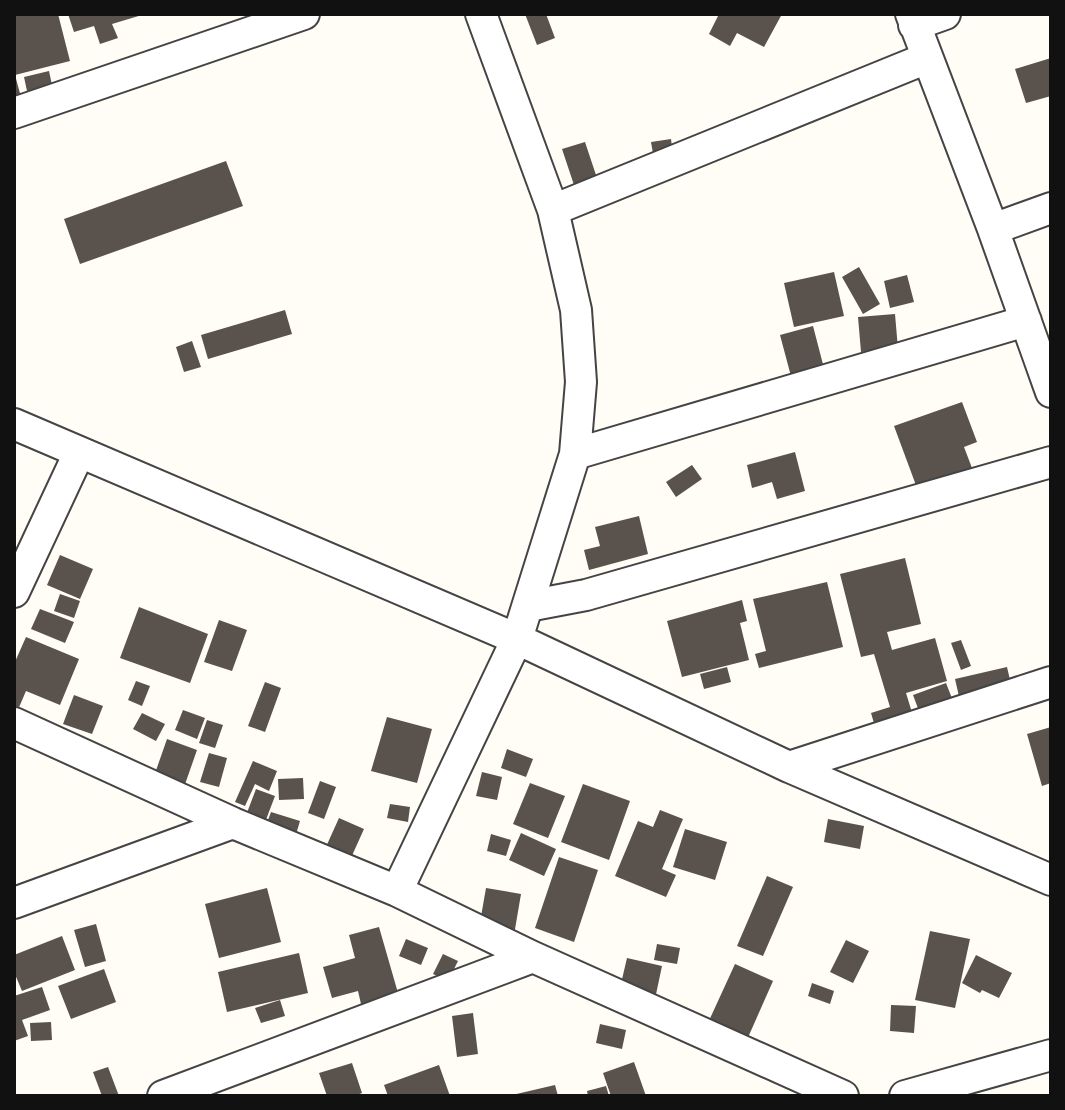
<svg xmlns="http://www.w3.org/2000/svg" width="1065" height="1110" viewBox="0 0 1065 1110" font-family="Merriweather,serif">
<style>
.building{fill:#5a524d}
.lines{fill:none;stroke-linecap:round;stroke-linejoin:round}
.minor-casing{stroke:#444;stroke-width:34}
.minor{stroke:#fff;stroke-width:30}
</style>
<rect width="100%" height="100%" fill="#fffdf5"/>
<path class="building" d="M14,14H58L70,61L15,75L21,97L14,99Z
M68,14H142V15L112,24L118,38L100,44L94,26L74,32Z
M525,14H546L555,38L537,45Z
M719,14H782L764,47L737,33L730,46L709,34Z
M1051,58V96L1026,103L1015,69Z
M49,71L52,85L27,91L24,77Z
M671,139L674,163L655,165L651,142Z
M585,142L599,184L576,191L562,149Z
M226,161L243,206L80,264L64,219Z
M859,267L880,304L863,314L842,277Z
M834,272L844,316L794,327L784,283Z
M907,275L914,302L890,308L884,281Z
M285,310L292,334L208,359L201,335Z
M895,314L898,349L861,352L858,317Z
M813,326L825,372L792,380L780,335Z
M192,341L201,367L184,372L176,347Z
M962,402L977,442L964,447L972,468L917,488L894,426Z
M795,452L805,491L777,499L772,482L752,488L747,465Z
M692,465L702,479L676,497L666,482Z
M639,516L648,554L589,570L584,550L600,546L595,527Z
M60,555L93,569L80,599L47,585Z
M905,558L921,624L887,632L892,650L935,638L947,681L906,693L914,719L876,730L871,713L890,707L874,654L861,657L840,574Z
M827,582L843,647L759,668L755,654L766,651L753,599Z
M60,594L80,601L74,618L54,611Z
M742,600L747,621L740,623L749,660L682,677L667,621Z
M139,607L208,634L190,683L120,658Z
M40,609L74,622L65,643L31,629Z
M219,620L247,630L232,671L204,662Z
M26,637L79,659L60,705L26,691L14,719V664Z
M961,640L971,666L961,670L951,643Z
M727,667L731,682L704,689L700,674Z
M1007,667L1013,693L961,705L955,679Z
M136,681L150,686L142,706L128,700Z
M265,682L281,688L265,732L248,726Z
M946,683L955,706L922,719L913,695Z
M74,695L103,706L92,734L63,724Z
M183,710L205,718L197,739L175,730Z
M142,713L165,724L156,741L133,729Z
M387,717L432,729L417,783L371,771Z
M207,720L223,725L215,748L199,743Z
M1051,727V783L1042,786L1027,734Z
M167,739L197,750L183,790L153,779Z
M507,749L533,759L526,777L501,768Z
M209,753L227,758L219,787L200,782Z
M253,761L277,771L269,791L255,784L245,806L235,802Z
M482,772L502,777L497,800L476,796Z
M303,778L304,799L279,800L278,779Z
M320,781L336,787L324,819L308,813Z
M530,783L565,796L548,838L513,824Z
M583,784L630,801L609,860L561,842Z
M256,789L275,796L264,825L245,818Z
M390,804L410,807L408,822L387,818Z
M660,810L683,819L662,869L676,875L666,897L615,876L638,821L653,827Z
M271,812L300,821L294,841L264,831Z
M339,818L364,829L350,860L325,849Z
M828,819L864,826L860,849L824,842Z
M685,829L727,842L715,880L673,867Z
M521,833L556,849L544,876L509,860Z
M491,834L511,840L506,856L487,851Z
M559,857L598,870L574,942L535,928Z
M767,876L793,887L763,956L737,946Z
M267,888L281,942L219,958L205,904Z
M486,888L521,894L514,935L479,928Z
M96,924L106,961L85,967L74,930Z
M379,927L398,993L361,1004L358,991L332,998L323,967L355,958L349,935Z
M930,931L970,939L955,1008L915,1000Z
M62,936L75,970L22,991L14,972V955Z
M406,939L428,948L421,965L399,956Z
M846,940L869,951L853,983L830,972Z
M657,944L680,948L677,964L654,960Z
M299,953L308,993L227,1012L218,972Z
M443,954L458,961L448,981L433,974Z
M976,955L1012,973L999,998L982,990L980,993L962,983Z
M627,958L662,966L655,999L619,992Z
M735,964L773,981L746,1042L707,1025Z
M104,969L116,1002L71,1019L58,986Z
M812,983L834,991L830,1004L808,996Z
M42,987L50,1010L22,1020L28,1036L14,1041V996Z
M280,1000L285,1016L261,1023L255,1008Z
M891,1005L916,1006L914,1033L890,1031Z
M473,1013L478,1054L457,1057L452,1016Z
M51,1022L52,1040L31,1041L30,1023Z
M600,1024L626,1030L622,1049L596,1043Z
M634,1062L646,1096H611L603,1073Z
M352,1063L362,1093L354,1096H327L319,1073Z
M439,1065L450,1096H388L384,1085Z
M108,1067L119,1096H102L93,1072Z
M555,1085L558,1096H512V1095Z
M606,1086L609,1096H588L587,1091Z"/>
<g class="lines">
<g class="minor-casing">
<path id="minor" d="M911,14L993,229L1051,392
M914,25L945,14
M14,113L304,14
M553,210L927,58
M993,229L1051,208
M14,424L517,639L789,767L1051,880
M575,454L1026,321
M14,592L79,453
M528,606L586,595L1051,462
M14,723L233,823L397,891L533,957L843,1096
M789,767L1051,682
M397,891L517,639L575,454L581,382L576,310L553,210L481,14
M14,903L233,823
M163,1096L533,957
M905,1096L1051,1055"/>
</g>
<use href="#minor" class="minor"/>
</g>
<rect width="1065" height="1110" fill="none" stroke="#111111" stroke-width="32"/>
</svg>
